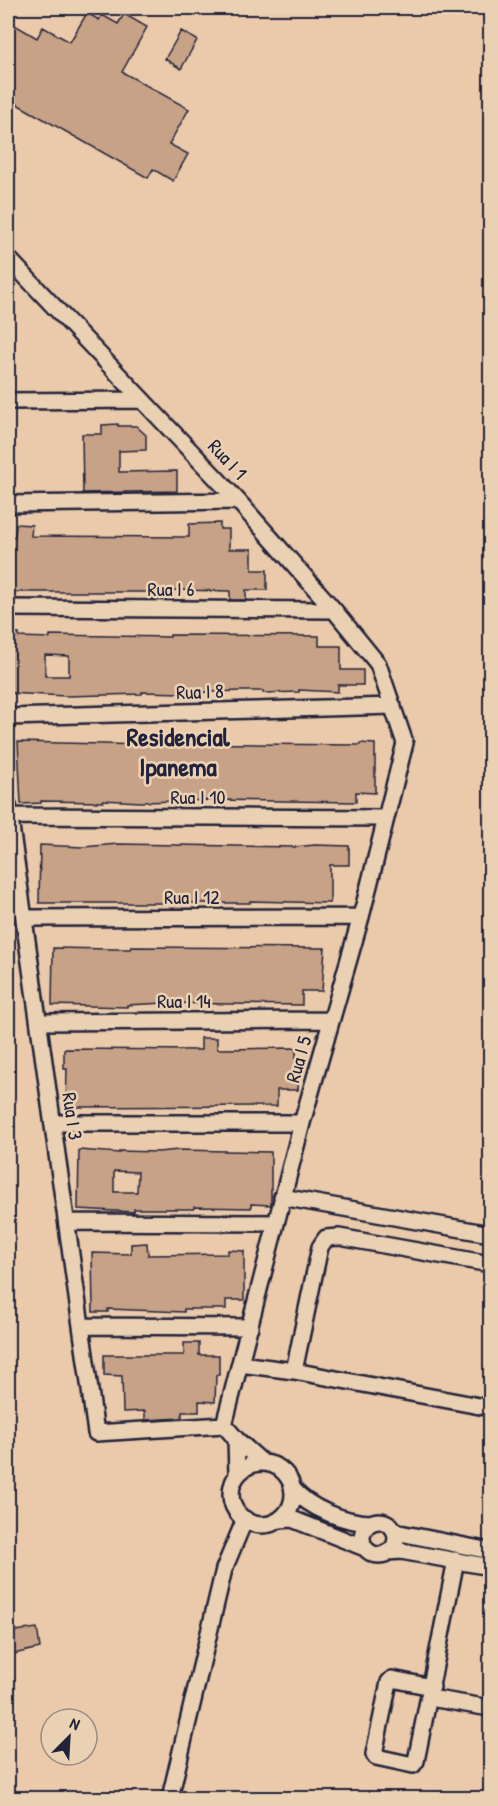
<svg xmlns="http://www.w3.org/2000/svg" width="498" height="1806" viewBox="0 0 498 1806" font-family="'Patrick Hand',sans-serif">
<style>
.building{fill:#c7a287;stroke:#22223b;stroke-width:1.5;fill-rule:evenodd}
.lines{fill:none;stroke-linecap:round;stroke-linejoin:round}
.minor-casing{stroke:#22223b;stroke-width:20}
.minor{stroke:#ebd1b3;stroke-width:15}
.labels{text-anchor:middle;dominant-baseline:central;stroke-width:5;stroke-linejoin:round;paint-order:stroke}
.street-label{font-size:20px;fill:#22223b;stroke:#ebd1b3}
.district-label{font-size:26px;font-weight:bold;fill:#22223b;stroke:#ebd1b3}
</style>
<rect width="100%" height="100%" fill="#eacaaa"/>
<filter id="ink" filterUnits="userSpaceOnUse"><feTurbulence type="fractalNoise" baseFrequency=".0167" numOctaves="2"/><feDisplacementMap in="SourceGraphic" scale="12" xChannelSelector="R" yChannelSelector="G"/><feConvolveMatrix kernelMatrix="1 2 1 2 8 2 1 2 1" color-interpolation-filters="sRGB"/></filter>
<g filter="url(#ink)">
<path class="building" d="M87,13L99,20L102,15L118,24L124,14L147,27L122,72L189,109L169,144L188,154L173,181L153,169L148,178L8,99V21L37,38L43,27L70,42Z
M181,31L197,40L181,69L165,59Z
M118,424V426H136L146,435V450L119,451V472L177,471V491L83,493L82,434H102V425Z
M220,523V529H229V549H252V570H267V590H246V600H230V591L170,590L166,591V599H151V592H8V536L15,537L16,524L32,525L31,536L189,537V524Z
M8,633L19,634V637L50,638V635L170,637V635L319,636V646H341V670H363V685H338V692L299,690V692L263,693V691H241L182,693L142,692V694L66,696L8,693ZM45,655L69,656V676H45Z
M18,742L145,745V743L360,745V743L375,744V793L356,792V802L217,800L141,802L103,800V802L41,801V803L21,804Z
M118,844L294,847L315,845L349,846V865H330V903L250,901V903H39L40,845L83,847Z
M131,947L325,948L322,991H302V1005L166,1003L127,1005V1007L52,1005L53,948L112,949H131Z
M201,1038H217V1049L296,1048V1070H299L298,1090H277V1106L66,1107L67,1069H64V1049L201,1050Z
M79,1150L119,1153V1151L158,1152L179,1150L271,1152V1205L251,1204V1208L194,1207V1209H134V1212L78,1209ZM114,1171L138,1172L137,1192H114Z
M147,1243L148,1255L228,1254V1250L244,1251V1300H226V1309H184V1312L108,1309V1312H93L92,1253L131,1254V1244Z
M184,1343H199V1355H219V1375H216L215,1402L199,1401V1412H182V1418L145,1420V1411L123,1412L122,1376L104,1375V1355H184Z
M37,1628L40,1648L9,1655L8,1632Z"/>
<g class="lines">
<g class="minor-casing">
<path id="minor" d="M8,258L238,501L334,610L378,664L405,743L361,917L302,1123L224,1425
M8,401L142,400
M8,504L238,501
M8,608L334,610
M8,717L393,706
M8,805L96,1433L224,1425
M9,816L386,818
M24,918L361,917
M39,1022L331,1020
M53,1123H302
M282,1197L490,1234
M67,1222L275,1223
M82,1326L250,1327
M240,1364L294,1371L490,1408
M294,1371L320,1247L326,1238L339,1237L490,1264
M224,1425L236,1439L263,1463
M236,1439L237,1475
M231 1494a31 31 0 1 1 62 0a31 31 0 1 1-62 0Z
M293,1489C310,1509 345,1522 370,1523
M279,1520L292,1519L365,1548
M362 1538a17 17 0 1 1 34 0a17 17 0 1 1-34 0Z
M395,1532L490,1551
M387,1552L401,1551L490,1567
M432,1687L392,1679L389,1682L374,1754L376,1757L413,1765L416,1761L456,1560
M430,1698L490,1708
M170,1798L224,1569L245,1519"/>
</g>
<use href="#minor" class="minor"/>
</g>
</g>
<g class="labels">
<g class="street-label">
<text transform="translate(228 459) rotate(47)">Rua I 1</text>
<text x="171" y="588">Rua I 6</text>
<text transform="translate(200 691) rotate(-2)">Rua I 8</text>
<text x="198" y="796">Rua I 10</text>
<text x="192" y="896">Rua I 12</text>
<text x="184" y="1000">Rua I 14</text>
<text transform="translate(298 1059) rotate(-74)">Rua I 5</text>
<text transform="translate(73 1116) rotate(82)">Rua I 3</text>
</g>
<g class="district-label">
<text x="178" y="736">Residencial<tspan x="178" dy="30">Ipanema</tspan></text>
</g>
</g>
<rect width="498" height="1806" fill="none" stroke="#ebd1b3" stroke-width="30"/>
<rect x="15" y="15" width="468" height="1776" fill="none" stroke="#22223b" stroke-width="2" filter="url(#ink)"/>
<g transform="translate(69 1737) rotate(24)"><circle r="28" fill="#ebd1b3" stroke="#9b8b83" stroke-width="1.5"/>
<path d="M0-4.5L10 22L0 15L-10 22Z" fill="#22223b"/>
<text y="-9" font-size="16" font-weight="bold" text-anchor="middle" fill="#22223b">N</text>
</g>
</svg>
